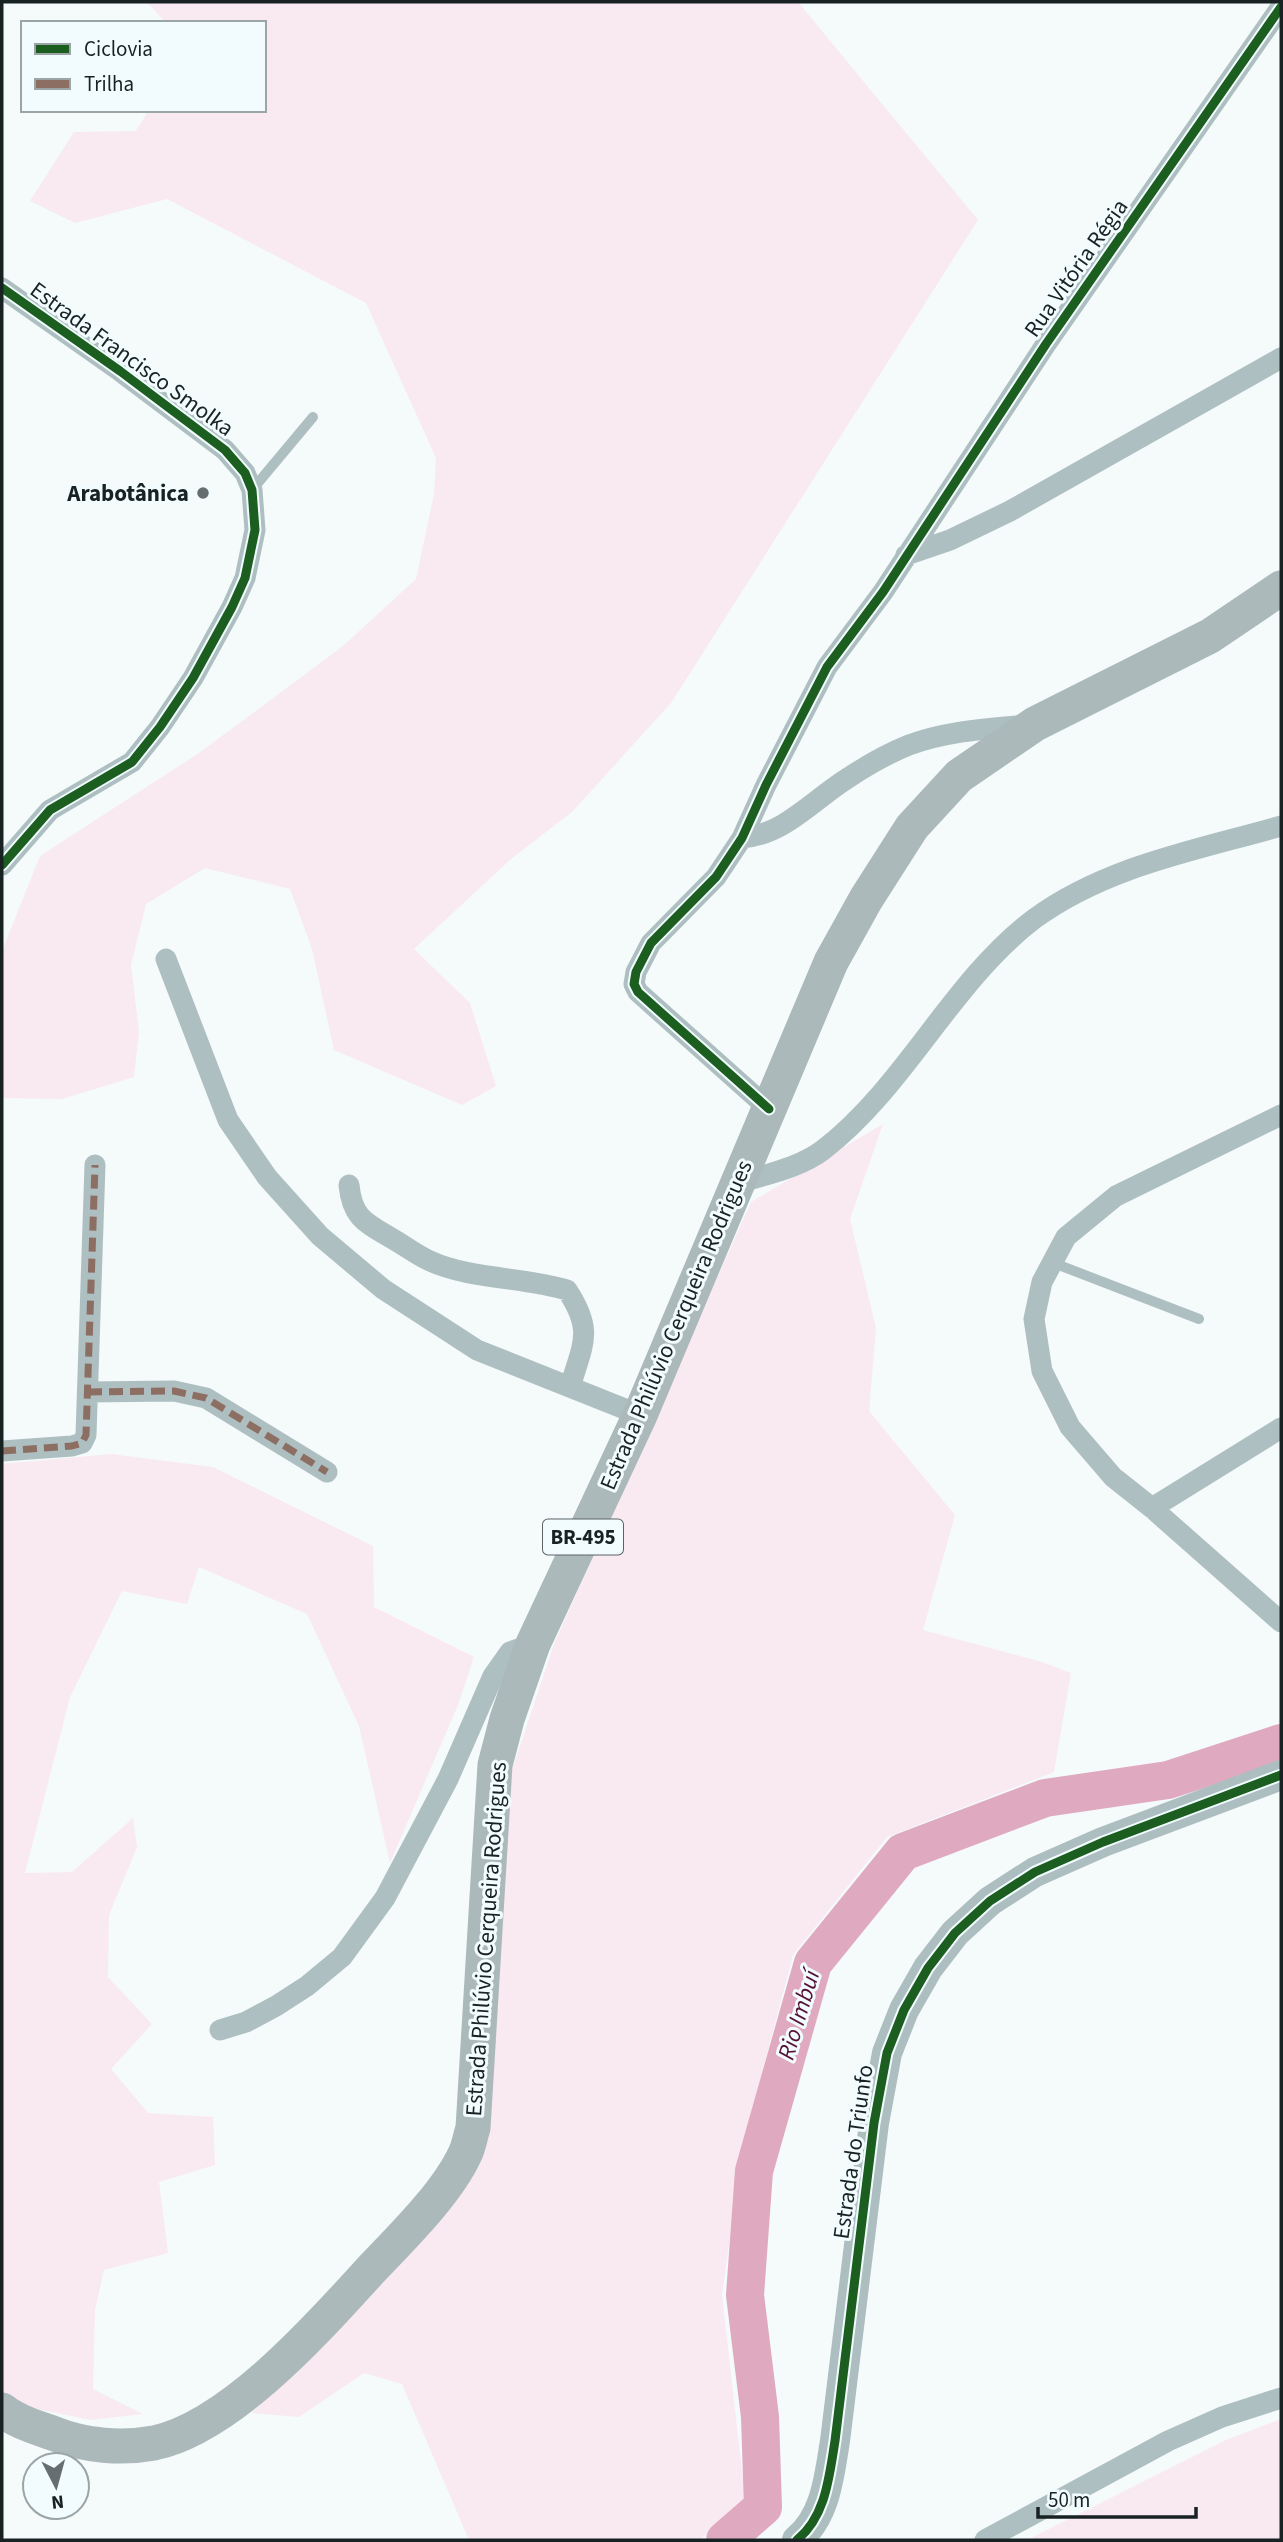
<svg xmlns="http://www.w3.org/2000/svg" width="1283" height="2542" viewBox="0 0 1283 2542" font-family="'Source Sans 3',sans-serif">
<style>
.green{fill:#f8eaf0}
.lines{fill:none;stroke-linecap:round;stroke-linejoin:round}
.river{stroke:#dfaac0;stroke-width:38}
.lane{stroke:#aebfc2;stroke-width:10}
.street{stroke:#aebfc2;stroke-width:21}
.secondary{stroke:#adbec0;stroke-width:30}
.primary{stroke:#abb9bb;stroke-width:35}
.quiet{stroke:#8d6e63;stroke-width:7;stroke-dasharray:14 7;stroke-linecap:butt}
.cycleway-casing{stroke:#f2fcfe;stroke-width:13}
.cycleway{stroke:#1b5e20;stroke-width:9}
.poi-dot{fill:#666e6f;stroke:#f2fcfe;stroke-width:2.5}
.labels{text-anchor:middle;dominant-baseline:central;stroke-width:6;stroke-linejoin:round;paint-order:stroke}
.shield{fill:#f2fcfe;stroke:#5a6365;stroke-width:2}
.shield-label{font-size:21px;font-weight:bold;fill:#192223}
.street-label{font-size:23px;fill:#192223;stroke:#f2fcfe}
.poi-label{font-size:23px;font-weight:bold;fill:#192223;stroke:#f2fcfe;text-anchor:end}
.water-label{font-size:24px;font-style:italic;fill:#551034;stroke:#f2fcfe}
</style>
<rect width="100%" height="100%" fill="#f5fafb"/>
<path class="green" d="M147,2H798L978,220L671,703L572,812L511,859L414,949L470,1003L496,1086L462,1105L334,1050L312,949L290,889L205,868L146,904L131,965L139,1032L134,1077L62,1099L2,1098V951L40,856L199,753L343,646L416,579L434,494L436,458L366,303L167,199L75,223L30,201L74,132L136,131L149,110H264V23H166Z
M883,1124L850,1219L876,1328L869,1411L955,1515L923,1630L1042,1662L1071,1673L1054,1772L887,1837L793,1955L742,2149L722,2295L745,2498L700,2540H469L402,2384L364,2373L299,2417L252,2413L479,2167L508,1782L554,1644L751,1202Z
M111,1454L213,1467L373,1546L374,1607L474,1657L458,1705L390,1863L359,1726L307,1614L199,1567L187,1604L122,1591L70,1697L25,1873L72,1872L133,1818L137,1847L109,1915L108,1977L152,2024L111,2069L148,2113L213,2117L215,2165L159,2182L168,2253L104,2270L95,2310L93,2389L143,2414L90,2420L18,2405L2,2391V1464Z
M1281,2419V2540H1027L1226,2440Z"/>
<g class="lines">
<path class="river" d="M725,2540L763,2507L760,2417L745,2295L754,2171L813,1963L903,1852L1045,1798L1168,1780L1281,1743"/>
<path class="lane" d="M252,490L313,417
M1051,1262L1199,1319"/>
<path class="street" d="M2,288L120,371L225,450L245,473L252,490L255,530L245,578L232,607L193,678L160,727L132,762L50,810L2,865
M906,555L950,540L1010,511L1281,358
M742,838C784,835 814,799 848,778C866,766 889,753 909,745C946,731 987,729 1026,725
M166,959L228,1120L267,1177L320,1236L383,1289L477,1350L640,1415
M769,1109L638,992L634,984L636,972L651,943L716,877L742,838L766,785L827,667L883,592L1046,344L1281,7
M1281,1115L1116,1196L1066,1237L1042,1282L1034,1319L1042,1371L1070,1427L1113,1477L1152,1508L1281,1622
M739,1183C767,1174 799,1168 823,1150C906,1086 951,982 1034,919C1106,866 1197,850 1281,826
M349,1185C352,1218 366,1223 393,1239C405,1246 417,1255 430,1261C469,1279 524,1277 567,1290C594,1331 583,1343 570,1387
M88,1392L174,1391L206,1398L327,1472
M2,1451L72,1446L82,1443L86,1435L95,1165
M1152,1508L1281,1428
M220,2030L246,2022L276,2006L307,1986L342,1957L385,1898L448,1779L493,1676L510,1652L533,1644
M985,2540L1168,2441L1222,2417L1281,2398"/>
<path class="secondary" d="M797,2540C826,2516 829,2477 835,2441L874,2123L887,2053L904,2010L928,1968L955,1933L990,1901L1035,1872L1103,1842L1281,1775"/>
<path class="primary" d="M2,2410C17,2422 36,2427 55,2434C85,2446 122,2449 154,2443C230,2427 317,2329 368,2273C399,2240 446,2195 465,2154C469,2146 470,2137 473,2128L495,1765L507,1719L533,1644L640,1415L831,962L866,899L912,827L959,776L1035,724L1210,636L1281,588"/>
<path class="quiet" d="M88,1392L174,1391L206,1398L327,1472
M2,1451L72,1446L82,1443L86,1435L95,1165"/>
<g class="cycleway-casing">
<path id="cycleway" d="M2,288L120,371L225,450L245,473L252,490L255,530L245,578L232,607L193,678L160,727L132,762L50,810L2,865
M769,1109L638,992L634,984L636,972L651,943L716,877L742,838L766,785L827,667L883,592L1046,344L1281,7
M797,2540C826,2516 829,2477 835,2441L874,2123L887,2053L904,2010L928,1968L955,1933L990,1901L1035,1872L1103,1842L1281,1775"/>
</g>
<use href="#cycleway" class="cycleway"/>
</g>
<circle class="poi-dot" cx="203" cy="493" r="7"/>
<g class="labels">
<rect class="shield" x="543" y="1519.5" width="80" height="35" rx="5"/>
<g class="shield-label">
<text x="583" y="1537">BR-495</text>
</g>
<g class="street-label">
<text transform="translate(1076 268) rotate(-55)">Rua Vitória Régia</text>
<text transform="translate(132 359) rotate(36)">Estrada Francisco Smolka</text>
<text transform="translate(676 1325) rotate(-67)">Estrada Philúvio Cerqueira Rodrigues</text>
<text transform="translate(486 1939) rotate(-86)">Estrada Philúvio Cerqueira Rodrigues</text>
<text transform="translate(853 2152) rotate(-82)">Estrada do Triunfo</text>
</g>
<g class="poi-label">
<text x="189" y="493">Arabotânica</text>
</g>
<g class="water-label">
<text transform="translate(799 2015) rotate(-73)">Rio Imbuí</text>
</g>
</g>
<rect width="1283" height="2542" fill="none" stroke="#192223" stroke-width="7"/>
<rect x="21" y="21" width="245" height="91" fill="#f2fcfe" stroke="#9ba5a6" stroke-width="2"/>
<rect x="35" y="44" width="35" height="10" fill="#1b5e20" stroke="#9ba5a6" stroke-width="2"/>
<text x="84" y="56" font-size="21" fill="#192223">Ciclovia</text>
<rect x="35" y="79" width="35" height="10" fill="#8d6e63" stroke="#9ba5a6" stroke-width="2"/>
<text x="84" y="91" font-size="21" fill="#192223">Trilha</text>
<g transform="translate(56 2486) rotate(174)"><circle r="33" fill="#f2fcfe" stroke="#9ba5a6" stroke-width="2"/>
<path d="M0-5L12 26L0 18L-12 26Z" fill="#666e6f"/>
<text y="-10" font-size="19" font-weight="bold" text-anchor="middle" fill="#192223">N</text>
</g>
<path d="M1038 2507v10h158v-10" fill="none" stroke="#192223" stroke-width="3.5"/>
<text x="1048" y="2507" font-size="21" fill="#192223" stroke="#f2fcfe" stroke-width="5" paint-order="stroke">50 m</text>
</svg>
